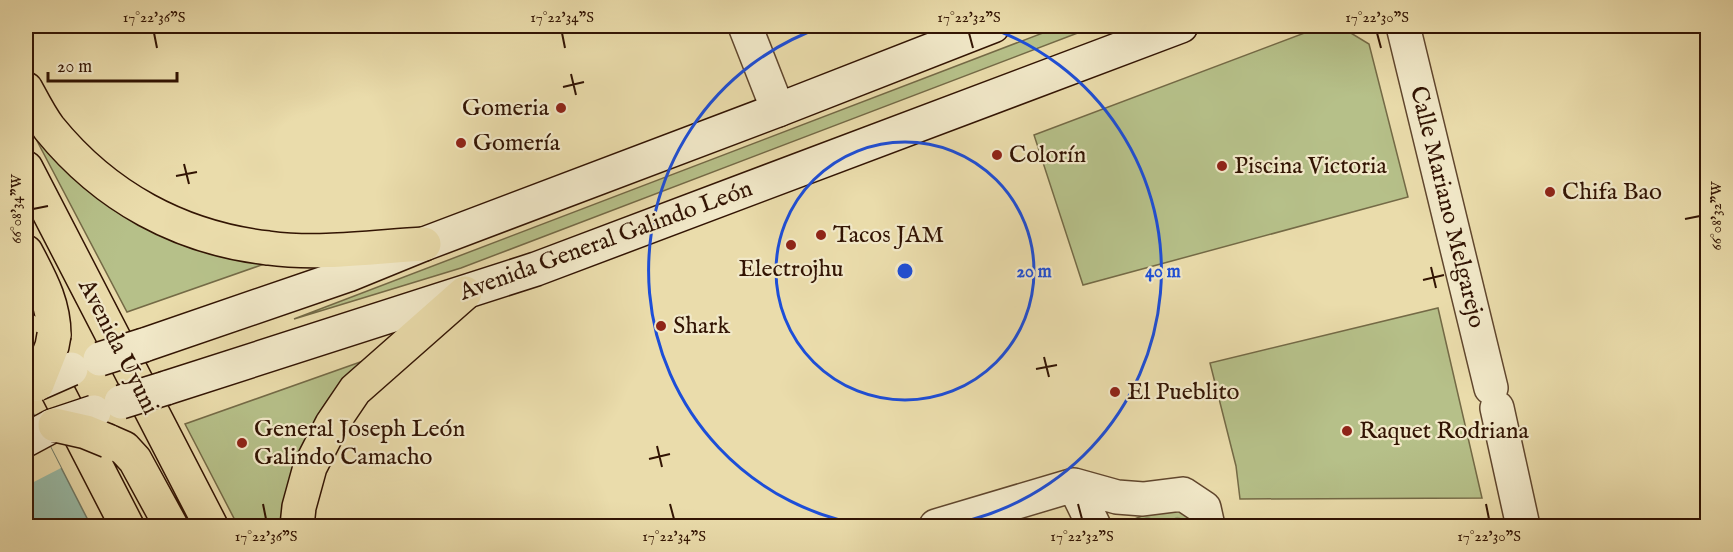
<svg xmlns="http://www.w3.org/2000/svg" width="1733" height="552" viewBox="0 0 1733 552" font-family="'IM FELL English',serif">
<style>
.grass{fill:#b6c089;stroke:#746a46;stroke-width:1.5}
.forest{fill:url(#forest-crowns);stroke:#746a46;stroke-width:1.5}
.water{fill:#98bca9;stroke:#6f7967;stroke-width:1.5}
.pier{fill:#eadcab}
.lines{fill:none;stroke-linecap:round;stroke-linejoin:round}
.street-casing{stroke:#60462d;stroke-width:36}
.secondary-casing{stroke:#321403;stroke-width:36}
.primary-casing{stroke:#321403;stroke-width:36}
.street{stroke:#f1e8c8;stroke-width:33}
.secondary{stroke:#f1e8c8;stroke-width:33}
.primary{stroke:#eadcab;stroke-width:33}
.secondary-bridge-casing{stroke:#321403;stroke-width:36;stroke-linecap:butt}
.primary-bridge-casing{stroke:#321403;stroke-width:36;stroke-linecap:butt}
.secondary-bridge{stroke:#f1e8c8;stroke-width:33}
.primary-bridge{stroke:#eadcab;stroke-width:33}
.ticks{fill:none;stroke:#321403;stroke-width:2}
.ring{fill:none;stroke:#1d4ed8;stroke-width:3}
.poi-dot{fill:#8f2418;stroke:#f1e8c8;stroke-width:2}
.labels{text-anchor:middle;dominant-baseline:central;stroke-width:4.5;stroke-linejoin:round;paint-order:stroke}
.poi-label{font-size:24px;fill:#321403;stroke:#f1e8c8;text-anchor:start}
.street-label{font-size:24px;fill:#321403;stroke:#f1e8c8}
.centre{fill:#1d4ed8;stroke:#f1e8c8;stroke-width:3}
.ring-label{font-size:18px;text-anchor:middle;font-weight:bold;fill:#1d4ed8;stroke:#f1e8c8;stroke-width:4.5;stroke-linejoin:round;paint-order:stroke}
.neatline{fill:none;stroke:#321403;stroke-width:2}
.ticks-label{font-size:15px;text-anchor:middle;fill:#321403}
</style>
<defs>
<pattern id="forest-crowns" width="20" height="18" patternUnits="userSpaceOnUse" patternTransform="scale(1.5)"><rect width="20" height="18" fill="#b6c089"/><path d="M2 6a3 3 0 1 1 6 0M12 15a3 3 0 1 1 6 0" fill="none" stroke="#9da475"/></pattern>
</defs>
<rect width="100%" height="100%" fill="#eadcab"/>
<filter id="stains"><feTurbulence type="fractalNoise" baseFrequency=".00333" numOctaves="4"/><feColorMatrix values="0 0 0 0 .2 0 0 0 0 .09 0 0 0 0 .02 0 0 0 .5 -.17"/></filter>
<radialGradient id="worn" r=".72"><stop offset=".6" stop-color="#630" stop-opacity="0"/><stop offset="1" stop-color="#630" stop-opacity=".3"/></radialGradient>
<path class="grass" d="M1061,26H1096L461,268L294,319Z
M1323,26L1341,27L1369,44L1408,197L1083,285L1034,135Z
M26,120L62,162L270,262L127,312Z
M1438,308L1482,498L1240,499L1236,466L1210,363Z
M366,360C311,403 294,461 281,526H238L185,424Z"/>
<path class="forest" d="M1179,508L1193,521V526H1125V523L1149,513Z"/>
<path class="water" d="M26,399L91,526H26Z"/>
<path class="pier" d="M26,399L61,468L26,486Z"/>
<g class="lines">
<g class="street-casing">
<path id="street" d="M745,26L778,110
M1403,26L1491,388
M1497,408L1523,526
M1074,485L1094,526
M936,526L1074,485L1117,497L1143,499L1183,494L1204,508L1208,526"/>
</g>
<g class="secondary-casing">
<path id="secondary" d="M144,345L348,275L424,244L778,110L993,26
M166,388L536,269L1181,26
M26,440L52,426"/>
</g>
<g class="primary-casing">
<path id="primary" d="M26,89C33,102 40,116 49,128C105,197 180,238 268,248C319,255 373,247 424,244
M26,168L211,526
M26,252C40,279 54,303 54,335
M26,330L127,526
M108,441L124,448L135,460L171,526
M297,526L299,507L310,467L332,424L355,390L465,293"/>
</g>
<use href="#street" class="street"/>
<use href="#secondary" class="secondary"/>
<use href="#primary" class="primary"/>
<g class="secondary-bridge-casing">
<path id="secondary-bridge" d="M100,359L144,345
M37,384L71,369
M121,402L166,388
M52,426L94,412"/>
</g>
<g class="primary-bridge-casing">
<path id="primary-bridge" d="M37,384L52,346L54,335
M55,425L86,432L108,441"/>
</g>
<use href="#secondary-bridge" class="secondary-bridge"/>
<use href="#primary-bridge" class="primary-bridge"/>
</g>
<path class="ticks" d="M154,33L157,48M562,33L565,48M969,33L973,48M1377,33L1381,48M571,74L576,95M563,87L584,82M184,164L189,184M176,176L197,172M33,209L48,206M1685,219L1700,216M1431,267L1436,288M1423,280L1444,275M1044,357L1049,377M1036,369L1057,365M657,446L662,467M649,459L670,454M263,504L266,519M670,504L674,519M1078,504L1082,519M1486,504L1489,519"/>
<g class="ring">
<circle cx="905" cy="271" r="129"/>
<path d="M869 526A258 258 0 0 1 825 26M985 26A258 258 0 0 1 941 526"/>
</g>
<g class="poi-dot">
<circle cx="561" cy="108" r="6"/>
<circle cx="461" cy="143" r="6"/>
<circle cx="997" cy="155" r="6"/>
<circle cx="1222" cy="166" r="6"/>
<circle cx="1550" cy="192" r="6"/>
<circle cx="821" cy="235" r="6"/>
<circle cx="791" cy="245" r="6"/>
<circle cx="661" cy="326" r="6"/>
<circle cx="1115" cy="392" r="6"/>
<circle cx="1347" cy="431" r="6"/>
<circle cx="242" cy="443" r="6"/>
</g>
<g class="labels">
<g class="poi-label">
<text x="549" y="108" text-anchor="end">Gomeria</text>
<text x="473" y="143">Gomería</text>
<text x="1009" y="155">Colorín</text>
<text x="1234" y="166">Piscina Victoria</text>
<text x="1562" y="192">Chifa Bao</text>
<text x="833" y="235">Tacos JAM</text>
<text x="791" y="269" text-anchor="middle">Electrojhu</text>
<text x="673" y="326">Shark</text>
<text x="1127" y="392">El Pueblito</text>
<text x="254" y="429">General Joseph León<tspan x="254" dy="28">Galindo Camacho</tspan></text>
<text x="1359" y="431">Raquet Rodriana</text>
</g>
<g class="street-label">
<text transform="translate(1447 207) rotate(76)">Calle Mariano Melgarejo</text>
<text transform="translate(606 241) rotate(-20)">Avenida General Galindo León</text>
<text transform="translate(118 347) rotate(63)">Avenida Uyuni</text>
</g>
</g>
<circle cx="905" cy="271" r="9" class="centre"/>
<g class="ring-label">
<text x="1034" y="277">20 m</text>
<text x="1163" y="277">40 m</text>
</g>
<rect width="1733" height="552" fill="none" stroke="#eadcab" stroke-width="66"/>
<path d="M48 72v9h129v-9" fill="none" stroke="#321403" stroke-width="3"/>
<text x="57" y="72" font-size="18" fill="#321403" stroke="#f1e8c8" stroke-width="4.5" paint-order="stroke">20 m</text>
<rect x="33" y="33" width="1667" height="486" class="neatline"/>
<g class="ticks-label">
<text x="154" y="22">17°22'36"S</text>
<text x="562" y="22">17°22'34"S</text>
<text x="969" y="22">17°22'32"S</text>
<text x="1377" y="22">17°22'30"S</text>
<text transform="translate(16 209) rotate(-90)" y="5">66°08'34"W</text>
<text transform="translate(1716 216) rotate(-90)" y="5">66°08'32"W</text>
<text x="266" y="541">17°22'36"S</text>
<text x="674" y="541">17°22'34"S</text>
<text x="1082" y="541">17°22'32"S</text>
<text x="1489" y="541">17°22'30"S</text>
</g>
<rect width="100%" height="100%" filter="url(#stains)"/>
<rect width="100%" height="100%" fill="url(#worn)"/>
</svg>
